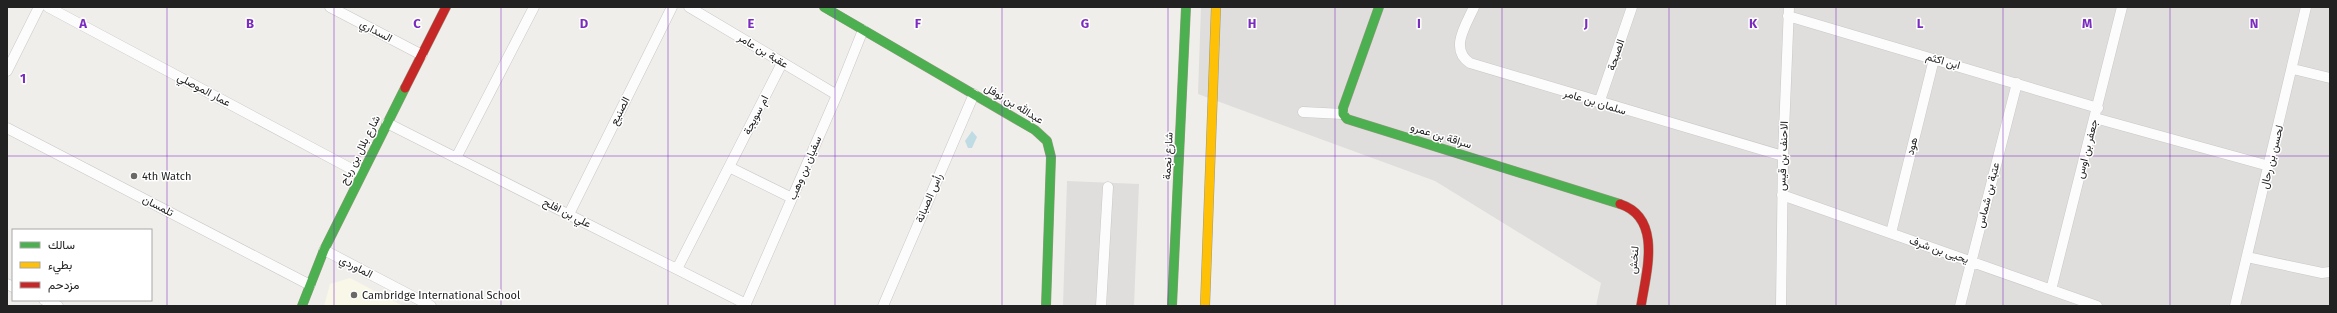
<svg xmlns="http://www.w3.org/2000/svg" width="2337" height="313" viewBox="0 0 2337 313" font-family="'Fira Sans',Vazirmatn,sans-serif">
<style>
.residential{fill:#dfdedc}
.education{fill:#f8f7e8}
.water{fill:#bfdbe3}
.lines{fill:none;stroke-linecap:round;stroke-linejoin:round}
.street-casing{stroke:#c9c8c7;stroke-width:11}
.fast-casing{stroke:#999a82;stroke-width:10}
.slow-casing{stroke:#999a82;stroke-width:10}
.jam-casing{stroke:#999a82;stroke-width:10}
.street{stroke:#fdfcfc;stroke-width:10}
.fast{stroke:#4caf50;stroke-width:9}
.slow{stroke:#ffc107;stroke-width:9}
.jam{stroke:#c62828;stroke-width:9}
.grid{fill:none;stroke:#7b2cbf;stroke-width:1;stroke-opacity:0.55}
.poi-dot{fill:#6a6968;stroke:#fff;stroke-width:1.5}
.labels{text-anchor:middle;dominant-baseline:central;stroke-width:3;stroke-linejoin:round;paint-order:stroke}
.street-label{font-size:11px;fill:#222;stroke:#fff}
.poi-label{font-size:11px;fill:#222;stroke:#fff;text-anchor:start}
.grid-label{font-size:13px;text-anchor:middle;font-weight:bold;fill:#7b2cbf;stroke:#fff;stroke-width:3;stroke-linejoin:round;paint-order:stroke}
</style>
<rect width="100%" height="100%" fill="#f0eeeb"/>
<path class="residential" d="M1201,7H2330V306H1596L1601,283L1435,181L1198,94Z
M1067,181L1139,184L1134,306H1063Z"/>
<path class="education" d="M350,278L403,306H324L330,284Z"/>
<path class="water" d="M972,131L977,137L972,148H968L965,141Z"/>
<g class="lines">
<g class="street-casing">
<path id="street" d="M48,7L361,174
M330,7L422,55
M689,7L837,95
M1474,7C1466,25 1449,49 1470,63L1783,156
M1788,16L2098,108
M2293,69L2330,78
M7,71L39,7
M1599,103L1632,7
M1303,112L1343,114
M2095,118L2269,166
M387,123L746,304
M7,128L310,285
M456,158L534,7
M729,167L792,198
M1782,195L2097,306
M569,214L672,7
M1891,233L1934,59
M324,250L431,306
M2247,257L2322,273L2330,272
M677,269L782,63
M7,284L13,287
M2051,290L2122,7
M44,300L58,306
M745,306L837,95L863,30
M883,306L974,94
M1101,306L1108,187
M1781,306L1783,156L1789,7
M1960,306L2017,83
M2235,306L2306,7"/>
</g>
<g class="fast-casing">
<path id="fast" d="M824,7L1035,130L1047,141L1051,157L1046,306
M1379,7L1343,108V114L1347,119L1620,204
M302,306L324,250L405,88
M1172,306L1186,7"/>
</g>
<g class="slow-casing">
<path id="slow" d="M1205,306L1216,7"/>
</g>
<g class="jam-casing">
<path id="jam" d="M405,88L446,7
M1620,204C1663,218 1646,273 1641,306"/>
</g>
<use href="#street" class="street"/>
<use href="#fast" class="fast"/>
<use href="#slow" class="slow"/>
<use href="#jam" class="jam"/>
</g>
<path class="grid" d="M167,7V306M334,7V306M501,7V306M668,7V306M835,7V306M1002,7V306M1168,7V306M1335,7V306M1502,7V306M1669,7V306M1836,7V306M2003,7V306M2170,7V306M7,156H2330"/>
<g class="poi-dot">
<circle cx="134" cy="176" r="4"/>
<circle cx="354" cy="295" r="4"/>
</g>
<g class="labels">
<g class="street-label">
<text transform="translate(376 31) rotate(28)">السداري</text>
<text transform="translate(763 51) rotate(31)">عقبة بن عامر</text>
<text transform="translate(1616 55) rotate(-71)">الصبحة</text>
<text transform="translate(1943 61) rotate(16)">ابن اكثم</text>
<text transform="translate(204 90) rotate(28)">عمار الموصلي</text>
<text transform="translate(1595 102) rotate(17)">سلمان بن عامر</text>
<text transform="translate(1014 104) rotate(31)">عبدالله بن نوفل</text>
<text transform="translate(620 111) rotate(-63)">الصنيع</text>
<text transform="translate(756 115) rotate(-63)">ام سويجة</text>
<text transform="translate(1441 136) rotate(17)">سراقة بن عمرو</text>
<text transform="translate(1912 146) rotate(-76)">هود</text>
<text transform="translate(2087 149) rotate(-76)">جعفر بن اوس</text>
<text transform="translate(360 150) rotate(-63)">شارع بلال بن رباح</text>
<text transform="translate(1168 156) rotate(-87)">شارع نجمة</text>
<text transform="translate(1783 156) rotate(-88)">الاحنف بن قيس</text>
<text transform="translate(2272 157) rotate(-76)">لحسن بن رحال</text>
<text transform="translate(805 168) rotate(-67)">سفيان بن وهب</text>
<text transform="translate(1988 195) rotate(-76)">عتبة بن شماس</text>
<text transform="translate(929 198) rotate(-67)">رأس الصبانة</text>
<text transform="translate(158 206) rotate(27)">تلمسان</text>
<text transform="translate(567 213) rotate(27)">علي بن افلح</text>
<text transform="translate(1939 250) rotate(19)">يحيى بن شرف</text>
<text transform="translate(1634 260) rotate(-85)">لنخش</text>
<text transform="translate(356 267) rotate(27)">الماوردي</text>
</g>
<g class="poi-label">
<text x="142" y="176">4th Watch</text>
<text x="362" y="295">Cambridge International School</text>
</g>
</g>
<g class="grid-label">
<text x="83" y="28">A</text>
<text x="250" y="28">B</text>
<text x="417" y="28">C</text>
<text x="584" y="28">D</text>
<text x="751" y="28">E</text>
<text x="918" y="28">F</text>
<text x="1085" y="28">G</text>
<text x="1252" y="28">H</text>
<text x="1419" y="28">I</text>
<text x="1586" y="28">J</text>
<text x="1753" y="28">K</text>
<text x="1920" y="28">L</text>
<text x="2087" y="28">M</text>
<text x="2254" y="28">N</text>
<text x="23" y="83">1</text>
</g>
<rect width="2337" height="313" fill="none" stroke="#222222" stroke-width="16"/>
<rect x="12" y="229" width="140" height="72" fill="#ffffff" stroke="#a7a7a7"/>
<rect x="20" y="242" width="20" height="6" fill="#4caf50" stroke="#a7a7a7"/>
<text x="48" y="249" font-size="12" fill="#222222">سالك</text>
<rect x="20" y="262" width="20" height="6" fill="#ffc107" stroke="#a7a7a7"/>
<text x="48" y="269" font-size="12" fill="#222222">بطيء</text>
<rect x="20" y="282" width="20" height="6" fill="#c62828" stroke="#a7a7a7"/>
<text x="48" y="289" font-size="12" fill="#222222">مزدحم</text>
</svg>
